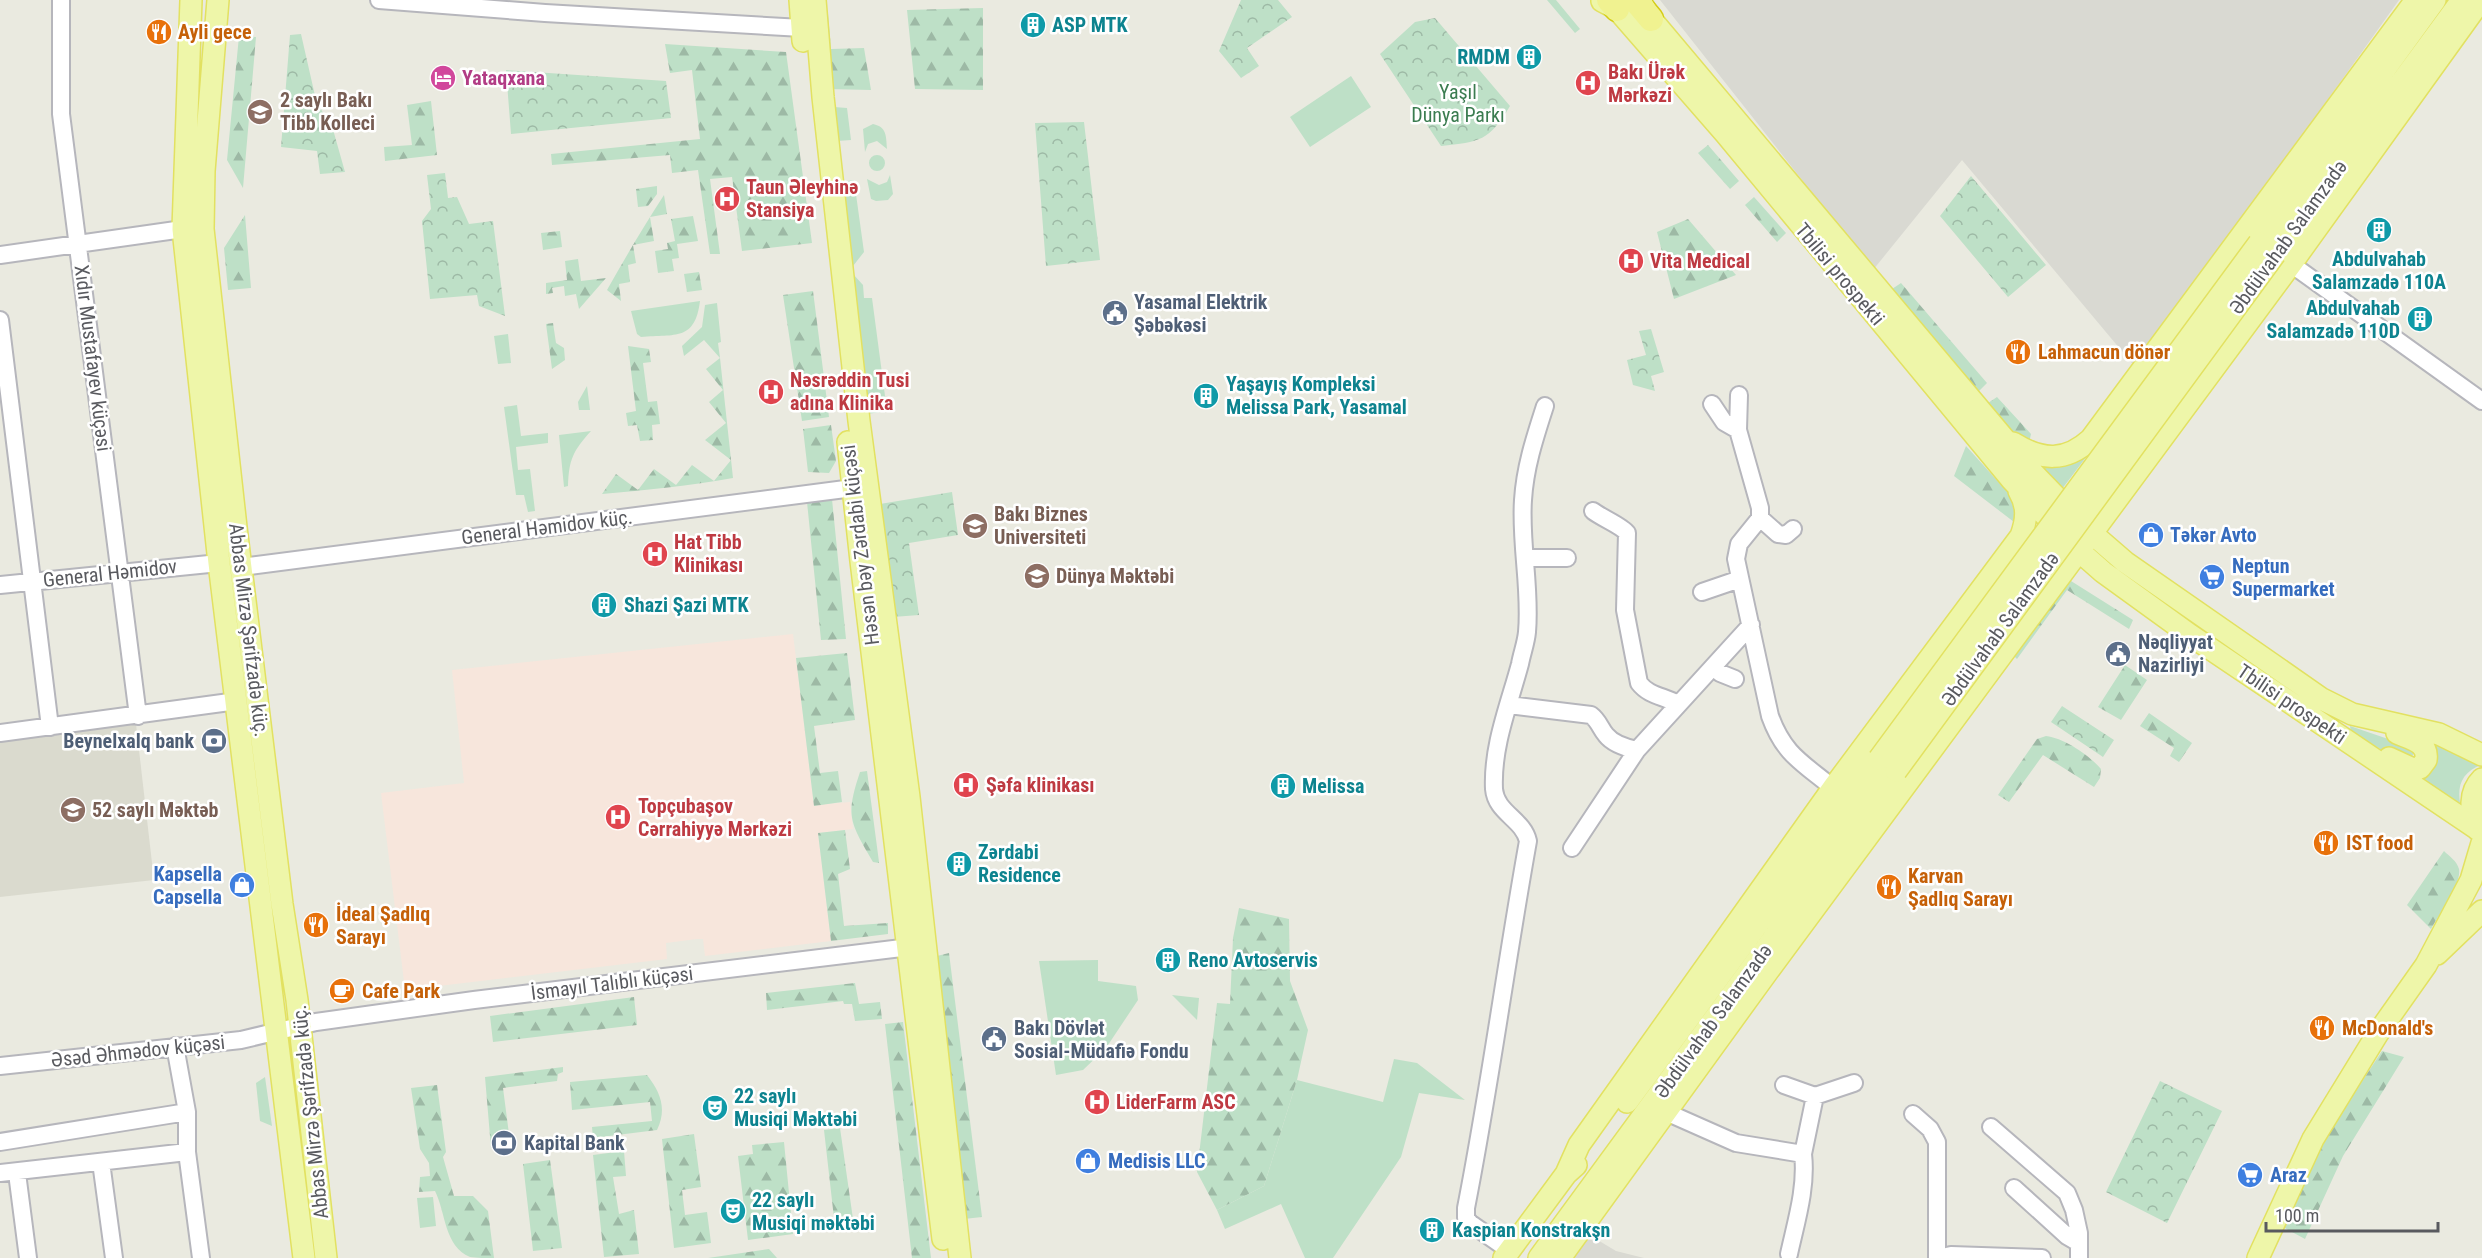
<svg xmlns="http://www.w3.org/2000/svg" width="2482" height="1258" viewBox="0 0 2482 1258" font-family="'Roboto Condensed',sans-serif">
<style>
.industrial{fill:#d9d9d2}
.education{fill:#dadace}
.medical{fill:#f7e6dc}
.grass{fill:#bee0c7}
.forest{fill:url(#forest-firs)}
.park{fill:url(#park-crowns)}
.lines{fill:none;stroke-linecap:round;stroke-linejoin:round}
.minor-casing{stroke:#b6b6bc;stroke-width:20}
.major-casing{stroke:#e2e161;stroke-width:24}
.highway-casing{stroke:#d4cc16;stroke-width:27}
.minor{stroke:#fff;stroke-width:16}
.major{stroke:#eef6a9;stroke-width:21}
.highway{stroke:#f0f290;stroke-width:24}
.major-bridge-casing{stroke:#e2e161;stroke-width:24;stroke-linecap:butt}
.major-bridge{stroke:#eef6a9;stroke-width:21}
.labels{text-anchor:middle;dominant-baseline:central;stroke-width:5;stroke-linejoin:round;paint-order:stroke}
.culture-label{font-size:20px;font-weight:bold;fill:#0d838f;stroke:#fff;text-anchor:start}
.food-label{font-size:20px;font-weight:bold;fill:#c56008;stroke:#fff;text-anchor:start}
.health-label{font-size:20px;font-weight:bold;fill:#be3a42;stroke:#fff;text-anchor:start}
.hotel-label{font-size:20px;font-weight:bold;fill:#b23c85;stroke:#fff;text-anchor:start}
.park-label{font-size:20px;fill:#3b7c50;stroke:#fff}
.education-label{font-size:20px;font-weight:bold;fill:#785e54;stroke:#fff;text-anchor:start}
.street-label{font-size:20px;fill:#595a5f;stroke:#fff}
.service-label{font-size:20px;font-weight:bold;fill:#4e5e75;stroke:#fff;text-anchor:start}
.shop-label{font-size:20px;font-weight:bold;fill:#366cbe;stroke:#fff;text-anchor:start}
</style>
<defs>
<pattern id="forest-firs" width="22" height="20" patternUnits="userSpaceOnUse" patternTransform="scale(1.5)"><rect width="22" height="20" fill="#bee0c7"/><path d="M5 1l3.5 6h-7zM16 11l3.5 6h-7z" fill="#9db9a5"/></pattern>
<pattern id="park-crowns" width="20" height="18" patternUnits="userSpaceOnUse" patternTransform="scale(1.5)"><rect width="20" height="18" fill="#bee0c7"/><path d="M2 6a3 3 0 1 1 6 0M12 15a3 3 0 1 1 6 0" fill="none" stroke="#9db9a5"/></pattern>
</defs>
<rect width="100%" height="100%" fill="#eaeae0"/>
<path class="industrial" d="M1660,0H2399L2136,368L1962,160L1873,270Z
M1586,1233L1616,1251L1644,1258H1568Z"/>
<path class="education" d="M136,724L154,880L0,897V740Z"/>
<path class="medical" d="M793,634L814,805L850,802L853,829L818,833L831,941L705,956L703,939H697L666,943L667,959L405,990L381,793L464,783L452,670Z"/>
<path class="grass" d="M1547,0H1556L1580,29L1575,33Z
M1351,76L1371,107L1310,147L1290,117Z
M834,107L847,108L851,140L837,141Z
M873,124C887,127 886,136 887,149L877,141L868,144L865,152L863,129Z
M869 163a8 8 0 1 1 16 0a8 8 0 1 1-16 0Z
M890,175L893,194L888,200L876,201L871,199L867,179L879,185L887,182Z
M854,180L864,252L853,266L841,182Z
M853,274L863,285L864,298H872L887,411L867,414Z
M700,301C695,341 676,334 641,337L637,334L631,311Z
M717,303L721,342L718,343L720,358L704,340L684,356L682,346L702,327L705,305Z
M508,334L511,363L498,364L494,336Z
M587,386L590,410H579L578,402Z
M517,405L521,436L548,433V443L516,447L518,470L530,469L535,511L528,512L524,495H516L504,407Z
M591,431C573,451 569,459 568,486L564,487L559,435Z
M2093,448L2062,489L2039,465L2062,466Z
M2350,726L2397,742L2414,752L2411,759L2394,757L2351,732Z
M2426,740L2481,765C2463,772 2457,784 2460,803L2413,775Z
M1098,960V981L1136,986L1138,1000L1106,1048L1083,1070L1056,1075L1039,961Z
M1172,995L1199,998L1197,1020Z
M1394,1059L1417,1063L1465,1100L1419,1093L1401,1157L1333,1258H1305L1281,1204L1225,1229L1217,1210L1264,1186L1297,1080L1383,1102Z
M265,1077L272,1126L260,1121L256,1083Z
M433,1197L436,1226L420,1228L417,1198Z"/>
<path class="forest" d="M983,8V90L915,89L907,10Z
M821,14H828L831,49L864,48L871,90L827,89Z
M239,36L256,37L243,188L227,160Z
M665,44L786,52L812,243L742,251L732,177L710,179L720,254H710L698,170L672,173L670,155L552,165L551,154L700,139L692,70L670,73Z
M431,101L437,155L385,161L384,147L412,145L407,105Z
M1708,145L1739,181L1730,189L1698,153Z
M657,186V194L648,206L638,207L636,189Z
M664,195L667,214L650,217L654,241L633,245L636,263L628,265L630,282L619,284L621,301L607,290C625,258 644,226 664,195Z
M1754,197L1786,233L1777,242L1745,205Z
M245,215L251,288L228,290L224,248Z
M693,216L698,241L677,244L679,258L672,259L674,271L658,273L655,251L668,249L667,243L675,241L671,219Z
M1688,219L1736,275L1674,299L1657,232Z
M560,231L562,247L543,250L541,233Z
M578,259L581,281L606,278L579,309L576,294L565,296L564,286L552,288L553,293L546,294V283L567,280L565,261Z
M699,272L702,290L687,292L684,274Z
M1901,283L1987,383L1978,392L1892,289Z
M813,291L829,417L802,421L783,295Z
M553,323L556,343L564,348L565,360L552,369L546,324Z
M628,346L649,349L651,362L643,363L648,402L657,401L660,424L652,425L653,440L640,441L637,425L628,426L626,413L636,411Z
M720,358L733,478C690,486 646,490 602,494L616,474L638,490L654,469L676,485L692,465L714,481L731,460L705,440L726,423L709,402L723,390L706,369Z
M1997,397L2031,434L2029,443L2014,435L1988,403Z
M831,425L836,461L829,473L808,472L803,429Z
M1966,446L2012,497L2016,511L2014,522L1954,476Z
M832,499L846,639L821,640L807,502Z
M2066,581H2071L2133,620L2129,629L2067,590L2017,659L2011,653Z
M847,653L855,720L814,726L820,773L838,771L842,802L814,806L796,658Z
M2125,665L2147,680L2121,720L2098,707Z
M2149,713L2192,743L2179,762L2170,756L2174,748L2140,726Z
M2046,736C2064,738 2089,755 2101,769L2100,778L2094,787L2043,755L2009,802L1998,795L2037,739Z
M867,771L879,862V863L873,862C850,822 845,817 860,772Z
M845,830L850,869L838,874L844,926L888,923V934L831,941L818,833Z
M2444,851C2449,856 2457,861 2459,869C2462,883 2438,916 2431,929L2407,905Z
M1239,908L1289,919L1290,981L1308,1030L1297,1080L1264,1186L1217,1210L1197,1172L1217,1003L1230,1004L1233,938Z
M949,953L982,1217L964,1219L933,957Z
M855,983L859,1004L880,1002L882,1019L855,1021L852,1004H844L843,1001L767,1010L766,993Z
M634,997L637,1025L493,1042L490,1016Z
M903,1022L931,1258H912L885,1024Z
M2382,1051L2404,1057L2343,1156L2305,1239L2283,1227L2309,1170L2337,1119Z
M563,1067V1072L558,1074L557,1081L503,1088L509,1134L497,1135L499,1147L491,1148L485,1077Z
M647,1075C661,1093 667,1109 657,1130L593,1138L592,1127L652,1121L650,1102L572,1110L570,1082Z
M437,1085L446,1152L443,1157L454,1196H473L488,1211L494,1258C487,1258 476,1258 470,1257C444,1246 446,1213 435,1191L419,1192L420,1177L430,1176L429,1163L420,1149L411,1088Z
M840,1128L854,1226L835,1227L824,1130Z
M694,1134L701,1187L682,1190L685,1215L707,1212L711,1243L674,1248L662,1139Z
M784,1142L793,1234L748,1240L738,1156L753,1154L752,1145Z
M624,1151L626,1176L613,1177L619,1214L634,1210L639,1254L604,1257L593,1155Z
M550,1160L562,1248L533,1251L523,1164Z
M769,1249L777,1258H708Z"/>
<path class="park" d="M1241,0H1278L1292,17L1247,48L1259,66L1241,78L1219,51Z
M1435,18L1510,106C1489,141 1480,142 1441,146L1380,54L1415,22Z
M301,34L316,100L334,133L345,172L320,174L317,151L281,147L290,35Z
M506,70L666,81L671,118L511,134Z
M1084,122L1100,260L1046,266L1035,123Z
M445,173L448,198L457,197L469,224L493,221L505,316L479,306L477,295L430,299L422,221L431,209L427,175Z
M1971,176L2046,265L2008,297L1940,216Z
M1651,329L1664,372L1651,376L1655,391L1633,385L1627,360L1646,355L1639,331Z
M952,492L958,535L909,543L919,615L893,617L880,504Z
M2062,706L2114,740L2103,757L2051,722Z
M2160,1081L2222,1111L2167,1223L2106,1192Z"/>
<g class="lines">
<g class="minor-casing">
<path id="minor" d="M61,0V114L138,716
M379,0L545,13L802,28
M0,255L183,229
M2291,264L2482,401
M0,320L50,727
M1712,404L1724,422L1738,430L1739,395
M1738,430L1760,508V518L1739,544L1736,559L1770,716C1784,755 1803,763 1833,788
M1593,511C1602,518 1622,526 1627,533L1625,610L1639,683C1649,696 1664,696 1678,704
M1760,518L1778,534L1786,535L1793,529
M1526,558H1567
M241,567L853,488
M0,585L219,563
M1702,592L1740,579
M1713,667L1720,673L1735,679
M1509,705L1591,715C1599,721 1600,728 1606,735C1613,744 1627,748 1637,750
M0,733L237,701
M1572,848L1637,750L1751,625
M175,1046L187,1112V1152L201,1258
M0,1066L241,1040L316,1022L474,1000L918,946
M1815,1096L1854,1083
M1666,1112L1736,1143L1803,1154L1815,1096L1784,1085
M1913,1114L1930,1129L1937,1142V1258
M1991,1127L2067,1193L2074,1210L2079,1233V1258
M0,1142L187,1112
M101,1162L114,1258
M0,1173L187,1152
M17,1173L28,1258
M2014,1188L2067,1236L2079,1243
M1510,1251L1470,1223L1466,1218V1208C1490,1086 1506,963 1528,841C1523,819 1496,813 1494,789C1492,746 1509,705 1520,664C1522,653 1526,643 1527,632C1531,588 1520,544 1523,500C1525,467 1535,437 1545,406
M1789,1254C1796,1222 1807,1187 1803,1154
M1938,1258L1951,1255L2042,1258"/>
</g>
<g class="major-casing">
<path id="major" d="M191,0L183,229L219,563L304,1258
M218,0L204,171L203,229L236,527L282,904L297,1000L326,1258
M800,0L803,41
M815,0L823,97L859,421L909,797L960,1258
M1602,1L1617,9L1725,133L2012,480L2078,550L2103,572L2190,635L2482,832
M1643,6L1651,19L2033,473L2088,530L2125,562L2322,699L2352,714L2439,734L2482,755
M2259,243L2435,0
M2275,254L2462,0
M848,442L861,561L943,1239
M2013,443C2042,461 2066,462 2091,439L2416,0
M2389,758L2413,769L2420,768L2426,760C2429,742 2410,739 2397,733
M2477,829C2471,811 2468,793 2482,779
M2437,954L2482,911
M1627,1102L1879,759
M1566,1174L1579,1145L1833,788L2021,536C2027,519 2028,506 2019,491
M1504,1258L1566,1174L1576,1165
M1539,1258L1896,771
M1560,1258L1768,971L2291,264L2481,0
M2258,1258L2313,1139L2378,1033L2426,965L2471,880L2482,843"/>
</g>
<g class="highway-casing">
<path id="highway" d="M1609,0L1617,9
M1635,0L1651,19"/>
</g>
<use href="#minor" class="minor"/>
<use href="#major" class="major"/>
<use href="#highway" class="highway"/>
<g class="major-bridge-casing">
<path id="major-bridge" d="M1879,759L2259,243
M1896,771L2275,254"/>
</g>
<use href="#major-bridge" class="major-bridge"/>
</g>
<defs>
<g id="building-disc" transform="scale(1.35)"><circle r="9.5" fill="#0f9aa8" stroke="#fff"/><path d="M-4-6H4V6H1V3H-1V6H-4ZM-2.5-4.3h1.7v1.8h-1.7ZM.8-4.3h1.7v1.8H.8ZM-2.5-1h1.7V.8h-1.7ZM.8-1h1.7V.8H.8Z" fill="#fff"/></g>
<g id="restaurant-disc" transform="scale(1.35)"><circle r="9.5" fill="#e8710a" stroke="#fff"/><path d="M-5-6h1v4h1v-4h1v4h1v-4h1v5L-1.5 .5V6h-2V.5L-5-1ZM5-6V6H3V1.5H1.5Q1.5-4 5-6Z" fill="#fff"/></g>
<g id="hotel-disc" transform="scale(1.35)"><circle r="9.5" fill="#d1479c" stroke="#fff"/><path d="M-6-4.5h1.5V1H6V5H4.5V3h-9V5H-6ZM-4 0a1.8 1.8 0 1 1 3.6 0ZM.5 0V-2.5h3Q6-2.5 6 0Z" fill="#fff"/></g>
<g id="hospital-disc" transform="scale(1.35)"><circle r="9.5" fill="#e0444e" stroke="#fff"/><path d="M-5-5h3v3.5h4V-5h3V5h-3V1.5h-4V5h-3Z" fill="#fff"/></g>
<g id="university-disc" transform="scale(1.35)"><circle r="9.5" fill="#8d6e63" stroke="#fff"/><path d="M0-5L7-2L0 1L-7-2ZM-4 1L0 2.5L4 1V4Q0 6-4 4Z" fill="#fff"/></g>
<g id="civic-disc" transform="scale(1.35)"><circle r="9.5" fill="#5c6f8a" stroke="#fff"/><path d="M-.6-6.5H3V-4.5H.6V-3L4-1V1h2V6H-6V1h2V-1L-.6-3ZM-1.2 2.5V6h2.4V2.5Z" fill="#fff"/></g>
<g id="shop-disc" transform="scale(1.35)"><circle r="9.5" fill="#3f7fe0" stroke="#fff"/><path d="M-5-2.5h2.3a2.7 3.5 0 0 1 5.4 0H5L5.5 6h-11ZM-1.5-2.5h3a1.5 2.3 0 0 0-3 0Z" fill="#fff"/></g>
<g id="school-disc" transform="scale(1.35)"><circle r="9.5" fill="#8d6e63" stroke="#fff"/><path d="M0-5L7-2L0 1L-7-2ZM-4 1L0 2.5L4 1V4Q0 6-4 4Z" fill="#fff"/></g>
<g id="supermarket-disc" transform="scale(1.35)"><circle r="9.5" fill="#3f7fe0" stroke="#fff"/><path d="M-6-5.5h2.5l.6 2H6L4.5 2H-2.5L-4.4-4H-6ZM-1.5 3.2a1.3 1.3 0 1 0 .1 0ZM3 3.2a1.3 1.3 0 1 0 .1 0Z" fill="#fff"/></g>
<g id="bank-disc" transform="scale(1.35)"><circle r="9.5" fill="#5c6f8a" stroke="#fff"/><path d="M-6-4H6V4H-6ZM0-2.3a2.3 2.3 0 1 0 0 4.6a2.3 2.3 0 1 0 0-4.6Z" fill="#fff"/></g>
<g id="cafe-disc" transform="scale(1.35)"><circle r="9.5" fill="#e8710a" stroke="#fff"/><path d="M-5.5-4.5H6V0H3Q3 3.5 0 3.5H-2.5Q-5.5 3.5-5.5 0ZM3-3.2v2h1.7v-2ZM-6 4.5H4V6H-6Z" fill="#fff"/></g>
<g id="theatre-disc" transform="scale(1.35)"><circle r="9.5" fill="#0f9aa8" stroke="#fff"/><path d="M-5-5.5Q0-4 5-5.5V0Q5 5 0 6Q-5 5-5 0ZM-3.3-2.5H-1v1.5H-3.3ZM1-2.5H3.3v1.5H1ZM-2.8 1Q0 5.5 2.8 1Z" fill="#fff"/></g>
</defs>
<g fill-rule="evenodd">
<use href="#building-disc" x="1033" y="25"/>
<use href="#restaurant-disc" x="159" y="32"/>
<use href="#building-disc" x="1529" y="57"/>
<use href="#hotel-disc" x="443" y="78"/>
<use href="#hospital-disc" x="1588" y="83"/>
<use href="#university-disc" x="260" y="112"/>
<use href="#hospital-disc" x="727" y="199"/>
<use href="#building-disc" x="2379" y="230"/>
<use href="#hospital-disc" x="1631" y="261"/>
<use href="#civic-disc" x="1115" y="313"/>
<use href="#building-disc" x="2420" y="319"/>
<use href="#restaurant-disc" x="2018" y="352"/>
<use href="#hospital-disc" x="771" y="392"/>
<use href="#building-disc" x="1206" y="396"/>
<use href="#university-disc" x="975" y="526"/>
<use href="#shop-disc" x="2151" y="535"/>
<use href="#hospital-disc" x="655" y="554"/>
<use href="#school-disc" x="1037" y="576"/>
<use href="#supermarket-disc" x="2212" y="577"/>
<use href="#building-disc" x="604" y="605"/>
<use href="#civic-disc" x="2118" y="654"/>
<use href="#bank-disc" x="214" y="741"/>
<use href="#hospital-disc" x="966" y="785"/>
<use href="#building-disc" x="1283" y="786"/>
<use href="#school-disc" x="73" y="810"/>
<use href="#hospital-disc" x="618" y="817"/>
<use href="#restaurant-disc" x="2326" y="843"/>
<use href="#building-disc" x="959" y="864"/>
<use href="#shop-disc" x="242" y="885"/>
<use href="#restaurant-disc" x="1889" y="887"/>
<use href="#restaurant-disc" x="316" y="925"/>
<use href="#building-disc" x="1168" y="960"/>
<use href="#cafe-disc" x="342" y="991"/>
<use href="#restaurant-disc" x="2322" y="1028"/>
<use href="#civic-disc" x="994" y="1039"/>
<use href="#hospital-disc" x="1097" y="1102"/>
<use href="#theatre-disc" x="715" y="1108"/>
<use href="#bank-disc" x="504" y="1143"/>
<use href="#shop-disc" x="1088" y="1161"/>
<use href="#supermarket-disc" x="2250" y="1175"/>
<use href="#theatre-disc" x="733" y="1211"/>
<use href="#building-disc" x="1432" y="1230"/>
</g>
<g class="labels">
<g class="culture-label">
<text x="1052" y="25">ASP MTK</text>
<text x="1510" y="57" text-anchor="end">RMDM</text>
<text x="2379" y="259" text-anchor="middle">Abdulvahab<tspan x="2379" dy="23">Salamzadə 110A</tspan></text>
<text x="2400" y="308" text-anchor="end">Abdulvahab<tspan x="2400" dy="23">Salamzadə 110D</tspan></text>
<text x="1226" y="384">Yaşayış Kompleksi<tspan x="1226" dy="23">Melissa Park, Yasamal</tspan></text>
<text x="624" y="605">Shazi Şazi MTK</text>
<text x="1302" y="786">Melissa</text>
<text x="978" y="852">Zərdabi<tspan x="978" dy="23">Residence</tspan></text>
<text x="1188" y="960">Reno Avtoservis</text>
<text x="734" y="1096">22 saylı<tspan x="734" dy="23">Musiqi Məktəbi</tspan></text>
<text x="752" y="1200">22 saylı<tspan x="752" dy="23">Musiqi məktəbi</tspan></text>
<text x="1452" y="1230">Kaspian Konstrakşn</text>
</g>
<g class="food-label">
<text x="178" y="32">Ayli gece</text>
<text x="2038" y="352">Lahmacun dönər</text>
<text x="2346" y="843">IST food</text>
<text x="1908" y="876">Karvan<tspan x="1908" dy="23">Şadlıq Sarayı</tspan></text>
<text x="336" y="914">İdeal Şadlıq<tspan x="336" dy="23">Sarayı</tspan></text>
<text x="362" y="991">Cafe Park</text>
<text x="2342" y="1028">McDonald's</text>
</g>
<g class="health-label">
<text x="1608" y="72">Bakı Ürək<tspan x="1608" dy="23">Mərkəzi</tspan></text>
<text x="746" y="187">Taun Əleyhinə<tspan x="746" dy="23">Stansiya</tspan></text>
<text x="1650" y="261">Vita Medical</text>
<text x="790" y="380">Nəsrəddin Tusi<tspan x="790" dy="23">adına Klinika</tspan></text>
<text x="674" y="542">Hat Tibb<tspan x="674" dy="23">Klinikası</tspan></text>
<text x="986" y="785">Şəfa klinikası</text>
<text x="638" y="806">Topçubaşov<tspan x="638" dy="23">Cərrahiyyə Mərkəzi</tspan></text>
<text x="1116" y="1102">LiderFarm ASC</text>
</g>
<g class="hotel-label">
<text x="462" y="78">Yataqxana</text>
</g>
<g class="park-label">
<text x="1458" y="92">Yaşıl<tspan x="1458" dy="23">Dünya Parkı</tspan></text>
</g>
<g class="education-label">
<text x="280" y="100">2 saylı Bakı<tspan x="280" dy="23">Tibb Kolleci</tspan></text>
<text x="994" y="514">Bakı Biznes<tspan x="994" dy="23">Universiteti</tspan></text>
<text x="1056" y="576">Dünya Məktəbi</text>
<text x="92" y="810">52 saylı Məktəb</text>
</g>
<g class="street-label">
<text transform="translate(2288 237) rotate(-54)">Əbdülvahab Salamzadə</text>
<text transform="translate(1840 274) rotate(50)">Tbilisi prospekti</text>
<text transform="translate(93 358) rotate(83)">Xıdır Mustafayev küçəsi</text>
<text transform="translate(547 527) rotate(-7)">General Həmidov küç.</text>
<text transform="translate(860 545) rotate(-97)">Həsən bəy Zərdabi küçəsi</text>
<text transform="translate(110 573) rotate(-6)">General Həmidov</text>
<text transform="translate(2000 629) rotate(-54)">Əbdülvahab Salamzadə</text>
<text transform="translate(249 630) rotate(83)">Abbas Mirzə Şərifzadə küç.</text>
<text transform="translate(2292 704) rotate(34)">Tbilisi prospekti</text>
<text transform="translate(612 983) rotate(-7)">İsmayıl Talıblı küçəsi</text>
<text transform="translate(1713 1021) rotate(-54)">Əbdülvahab Salamzadə</text>
<text transform="translate(138 1051) rotate(-6)">Əsəd Əhmədov küçəsi</text>
<text transform="translate(310 1112) rotate(-96)">Abbas Mirzə Şərifzadə küç.</text>
</g>
<g class="service-label">
<text x="1134" y="302">Yasamal Elektrik<tspan x="1134" dy="23">Şəbəkəsi</tspan></text>
<text x="2138" y="642">Nəqliyyat<tspan x="2138" dy="23">Nazirliyi</tspan></text>
<text x="194" y="741" text-anchor="end">Beynelxalq bank</text>
<text x="1014" y="1028">Bakı Dövlət<tspan x="1014" dy="23">Sosial-Müdafiə Fondu</tspan></text>
<text x="524" y="1143">Kapital Bank</text>
</g>
<g class="shop-label">
<text x="2170" y="535">Tәkәr Avto</text>
<text x="2232" y="566">Neptun<tspan x="2232" dy="23">Supermarket</tspan></text>
<text x="222" y="874" text-anchor="end">Kapsella<tspan x="222" dy="23">Capsella</tspan></text>
<text x="1108" y="1161">Medisis LLC</text>
<text x="2270" y="1175">Araz</text>
</g>
</g>
<path d="M2266 1222v9h172v-9" fill="none" stroke="#595a5f" stroke-width="3"/>
<text x="2275" y="1222" font-size="18" fill="#595a5f" stroke="#ffffff" stroke-width="4.5" paint-order="stroke">100 m</text>
</svg>
